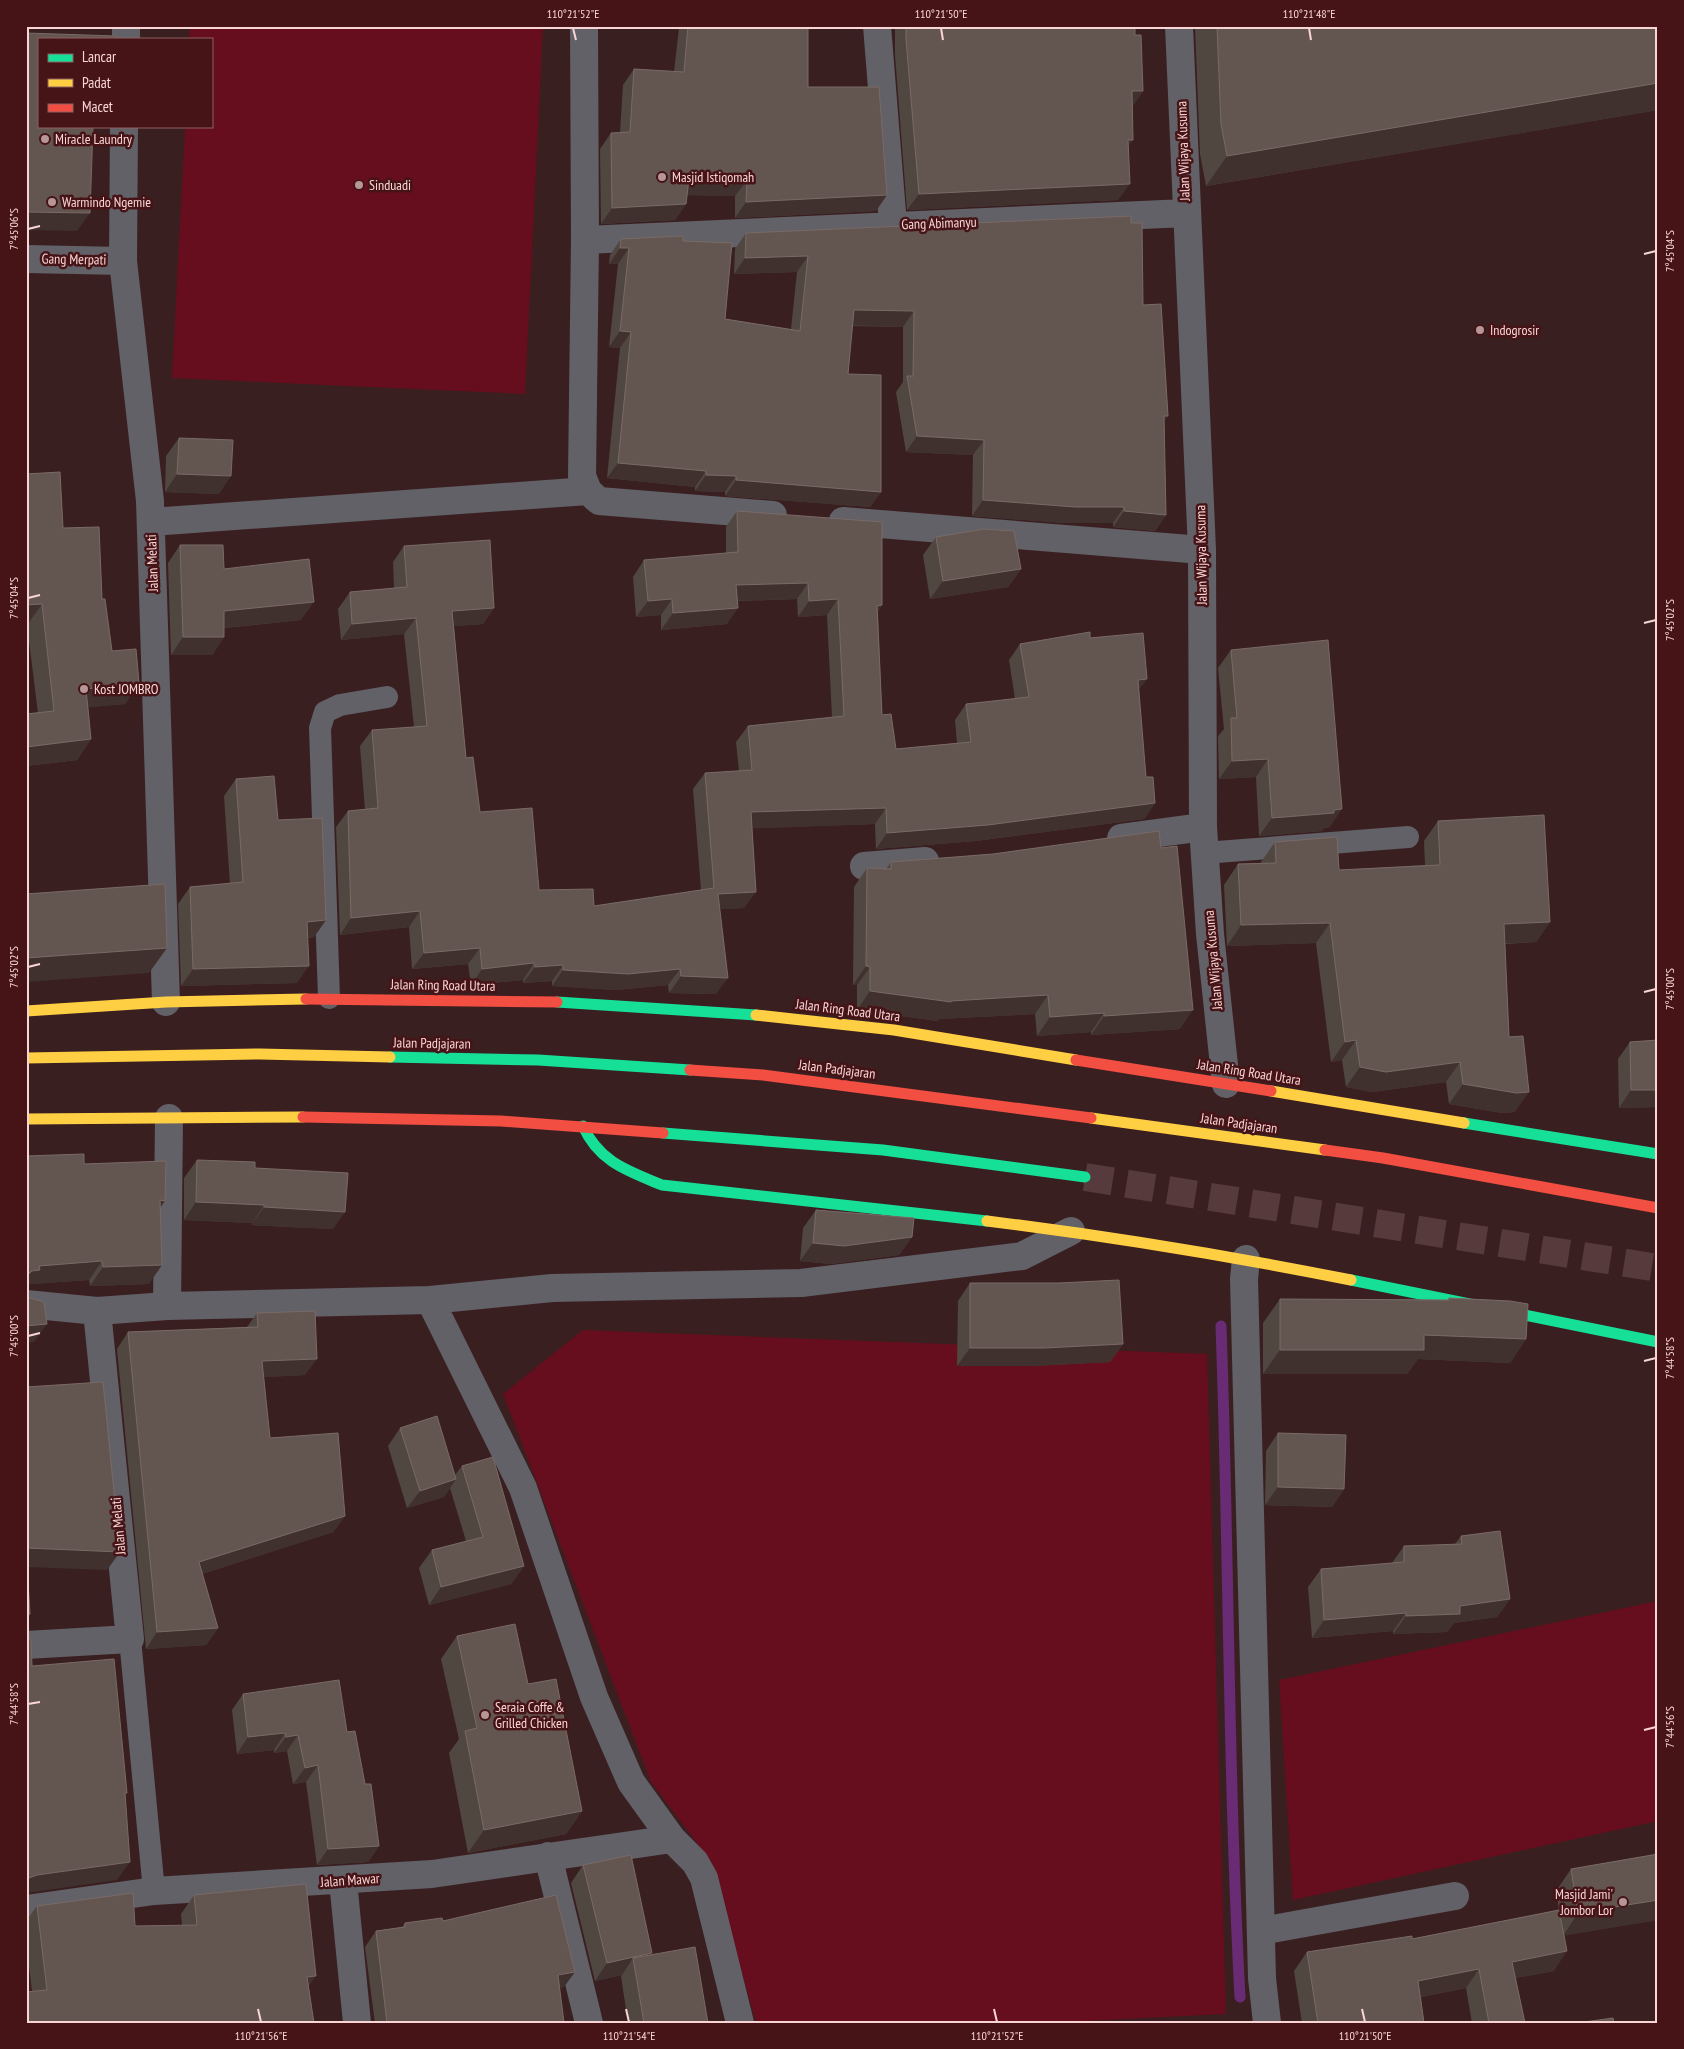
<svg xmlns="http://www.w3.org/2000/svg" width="1684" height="2049" viewBox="0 0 1684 2049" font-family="'PT Sans Narrow',sans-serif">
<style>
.green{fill:#660e1d}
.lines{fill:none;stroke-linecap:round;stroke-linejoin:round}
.stream{stroke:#682b74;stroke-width:11}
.highway-tunnel{stroke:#573a3c;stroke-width:28;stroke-dasharray:28 14;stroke-linecap:butt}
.lane{stroke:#626168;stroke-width:22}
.street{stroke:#626168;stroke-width:28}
.fast{stroke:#16e098;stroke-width:11}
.slow{stroke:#ffcf43;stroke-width:11}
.jam{stroke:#f24e42;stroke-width:11}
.wall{fill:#514741}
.shaded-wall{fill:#40302e}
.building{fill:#635651;stroke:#7a6a66}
.ticks{fill:none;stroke:#f9d6d5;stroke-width:2}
.poi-dot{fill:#b69696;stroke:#461317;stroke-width:2}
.labels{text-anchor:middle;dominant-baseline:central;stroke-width:5;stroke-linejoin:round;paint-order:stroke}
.poi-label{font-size:14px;fill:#f9d6d5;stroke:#461317;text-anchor:start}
.street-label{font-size:14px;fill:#f9d6d5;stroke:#461317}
.neatline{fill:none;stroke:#f9d6d5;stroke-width:2}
.ticks-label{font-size:12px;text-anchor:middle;fill:#f9d6d5}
</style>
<rect width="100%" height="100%" fill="#3a1f21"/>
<path class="green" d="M190,26H543L525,394L172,378L185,126H211V39H189Z
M583,1330L1207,1354L1226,2014L1045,2023H756L712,1863L651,1782L503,1394Z
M1658,1601V1821L1293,1900L1279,1680Z"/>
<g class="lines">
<path class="stream" d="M1221,1326C1229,1550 1228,1774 1240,1997"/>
<path class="highway-tunnel" d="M1085,1177L1658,1268"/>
<path class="lane" d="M1204,853L1408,837
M329,998L320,728L325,712L340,705L387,697
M130,1639L154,1891"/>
<path class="street" d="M584,26L585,240L582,476L588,491L599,501L773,515
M877,26L893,225
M1179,26L1202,550L1203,827L1210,934L1226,1084
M126,39V26
M124,126L123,261L150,501L166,1002
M585,240L1186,213
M26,259L123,261
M843,521L1202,550
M151,522L588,491
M1121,838L1203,827
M864,866L925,861
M1246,1259L1244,1279L1262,1978L1267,2023
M430,1300L552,1288L801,1283L1022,1256L1071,1231
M26,1304L97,1311L167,1306L430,1300L523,1488L594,1697L631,1782L672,1839L695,1862L704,1878L740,2023
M167,1306L169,1118
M26,1645L130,1639L97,1311
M548,1856L589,2023
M343,1881L357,2023
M26,1909L154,1891L432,1874L672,1839
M1261,1931L1455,1896"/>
<path class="fast" d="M557,1002L756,1015
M390,1057L538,1060L690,1070
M1464,1123L1658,1154
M583,1126C599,1162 628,1171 662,1185L987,1221
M663,1133L883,1150L1085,1177
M1351,1280L1658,1342"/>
<path class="slow" d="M26,1011L166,1002L306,999
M756,1015L894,1030L1076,1060
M26,1058L260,1054L390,1057
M1271,1091L1464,1123
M1091,1118L1325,1150
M26,1119L303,1117
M987,1221C1109,1236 1230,1256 1351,1280"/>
<path class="jam" d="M306,999L557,1002
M1076,1060L1271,1091
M690,1070L763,1075L1091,1118
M303,1117L501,1121L663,1133
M1325,1150L1383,1158L1658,1208"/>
</g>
<path class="wall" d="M618,26H808V87L876,211L735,218V196L687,195L686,204L675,220L601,224L600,149L611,133H620L623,85L634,69L674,72L679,28H618Z
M893,26H1135V35L1143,91L1132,107L1128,147L1118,200L907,210L895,55V28H893Z
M1195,26H1658V110L1206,186L1200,154Z
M1131,223L1143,305L1164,422L1166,515L1155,531L1113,527V523H1064L972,516L973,455L906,452L896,392L903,382V327L852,326L848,374L881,492L870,507L725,496V492L695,491V487L607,478L620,348L609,347L618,264H609L610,255L621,239L683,241L725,319L791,329L797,272L734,274L735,249L746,233Z
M179,438L219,494L165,492L166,456Z
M737,511L882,605L878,611L882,715L896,749L957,743L955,720L966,704L1015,699L1009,660L1020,644L1090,638L1139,691L1146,777L1155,803L1144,819L976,841L876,849L875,824L752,828L744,908L720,909L716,994L669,993L668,985L616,990L552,986V981L523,983V980L471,985L468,964L412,969L409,927L340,935L336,827L348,811L365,810L360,746L372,730L414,727L404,634L341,640L338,609L350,592L394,588L393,562L404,546L494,608L483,624L454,626L466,758L480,812L539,890L594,906L701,890L693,789L705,773L739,771L736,742L748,726L832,717L827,615L798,617L797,599L737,601L727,624L661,630V615L636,617L633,577L644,560L726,553V527Z
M63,528L102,599L112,651L139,683L125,704L88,707L91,739L77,760L26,766V714L38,713L27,625Z
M936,537L1021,569L1008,587L930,599L923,555Z
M180,545L224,569L301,620L224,628V637L212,655H171L168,563Z
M1231,650L1330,827L1324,828L1322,831L1259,836L1256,777L1219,779L1218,736L1224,729L1218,668Z
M236,779L278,820L326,920L314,937L308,938L297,983L181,986L178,904L190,887L230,884L224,796Z
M1438,821L1550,922L1536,942L1505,944L1509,1037L1515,1112L1502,1113L1449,1104L1446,1082L1372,1092L1346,1087L1342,1060L1331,1062L1316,943L1227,946L1224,885L1238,864H1261V862L1275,842L1339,870L1425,865L1424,841Z
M1161,848L1180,1029L1091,1035V1032L1037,1036L1035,1014L939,1019L938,1021L857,1010V985H853L854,887L867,868L886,869L891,862Z
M1630,1042L1658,1107L1619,1108L1618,1059Z
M197,1160L255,1168L333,1229L251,1225L252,1223L184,1220V1178Z
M84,1164L160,1208L149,1284L90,1286L89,1280L30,1284L27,1288Z
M816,1210L912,1237L899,1255L831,1264L800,1261L803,1228Z
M970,1283L1123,1344L1110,1362L1032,1366H957L958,1301Z
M1449,1298L1526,1339L1510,1363L1418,1359L1407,1374H1263V1323L1280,1299L1448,1300Z
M257,1313L305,1375L263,1377L270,1438L345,1516L333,1532L202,1574L218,1628L206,1645L146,1649L117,1349L128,1332L247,1327Z
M400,1428L455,1475L462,1466L524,1566L511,1584L429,1605L419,1568L432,1550L466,1541L450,1488L444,1497L407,1508L388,1446Z
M1278,1433L1344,1489L1332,1507L1265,1505L1266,1451Z
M1461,1536L1510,1599L1497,1617L1454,1623L1447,1632L1393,1634V1631L1312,1638L1308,1587L1321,1569L1392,1563L1404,1546L1455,1544Z
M457,1636L528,1684L582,1811L566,1834L468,1853L449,1753L459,1739L441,1659Z
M243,1694L347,1732L365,1784L379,1846L368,1862L317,1865L306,1782L293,1784L287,1751L274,1753V1750L237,1754L232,1710Z
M1658,1854V1920L1564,1935L1554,1971L1515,1978L1525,2023H1472L1466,1988L1421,1997L1424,2023H1302L1294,1971L1307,1952L1412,1939L1559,1910L1556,1891L1571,1869Z
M583,1865L650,1955L708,2023H628L621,1976L622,1975L595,1981L571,1883Z
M194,1895L309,1986L32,1991L26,1942V1921L37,1906L135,1926H182L181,1914Z
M443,1921L564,1987L559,1988L564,2023H375L365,1947L376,1931L402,1927L405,1923Z"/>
<path class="shaded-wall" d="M619,26H680L679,28H618Z
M1658,83V110L1206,186L1227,156Z
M1132,91H1143L1132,107Z
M1128,140H1133L1122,156Z
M689,179L747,180L735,196L678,195Z
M1130,184L1118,200L907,210L919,194Z
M887,195L876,211L735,218L746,202Z
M686,204L675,220L601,224L612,208Z
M26,212L90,213L77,231L26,230Z
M620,248H629L618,264H609Z
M808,256L797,272L734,274L745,258Z
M854,310L914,311L903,327L843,325Z
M620,331L631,332L620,348L609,347Z
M1164,416H1168L1157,432Z
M917,436L984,440L973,455L906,452Z
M618,463L706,471L695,487L607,478Z
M177,474L231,476L219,494L165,492Z
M706,475L736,476L725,492L695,491Z
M736,480L881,492L870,507L725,496Z
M983,500L1124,507L1113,523H1064L972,516Z
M1124,511L1166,515L1155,531L1113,527Z
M1021,569L1008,587L930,599L943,581Z
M808,583L797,599L725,601L736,585Z
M672,599L661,615L636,617L648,601Z
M838,599L827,615L798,617L809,601Z
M314,602L301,620L211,629L224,611Z
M42,604L27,625H26V605Z
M882,605L870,622L877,606Z
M494,608L483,624L441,627L452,611Z
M738,608L727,624L661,630L673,613Z
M416,618L404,634L341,640L352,624Z
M183,637H224L212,655H171Z
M1147,679L1135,695L1138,680Z
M139,683L125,704L72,709L86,689Z
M91,739L77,760L26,766V747Z
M1268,759L1256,777L1219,779L1232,761Z
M1155,803L1144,819L976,841L876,849L887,833Z
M886,808L875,824L739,829L751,812Z
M1342,809L1330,827L1324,828L1322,831L1259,836L1272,818Z
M756,892L744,908L707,910L718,894Z
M420,911L409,927L340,935L351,918Z
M326,920L314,937L295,939L307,922Z
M1550,922L1536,942L1490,944L1504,924Z
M1330,923L1316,943L1227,946L1241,925Z
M167,948L149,973L26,982V958Z
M480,948L468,964L412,969L424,953Z
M534,963L523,980L471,985L482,969Z
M563,965L552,981L523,983L535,967Z
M309,966L297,983L181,986L193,969Z
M866,966L870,967L857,985H853Z
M680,969L668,985L616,990L552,986L563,970Z
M681,976L728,978L716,994L669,993Z
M870,991L951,1001L1048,995L1035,1014L939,1019L938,1021L857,1010Z
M1193,1010L1180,1029L1091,1035L1104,1016Z
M1104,1013L1091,1032L1037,1036L1050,1017Z
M1356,1040L1342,1060L1331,1062L1345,1042Z
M1460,1062L1446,1082L1372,1092L1346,1087L1360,1067Z
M1463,1084L1529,1092L1515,1112L1502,1113L1449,1104Z
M1631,1090H1658V1107L1619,1108Z
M160,1200L165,1201L152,1219Z
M196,1202L264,1205L252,1223L184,1220Z
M264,1207L345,1212L333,1229L251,1225Z
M912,1237L899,1255L831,1264L800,1261L813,1243Z
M102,1261L89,1280L30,1284L26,1289V1277L39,1266Z
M162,1265L149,1284L90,1286L103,1267Z
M47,1324L34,1342L26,1343V1326Z
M1424,1335L1526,1339L1510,1363L1418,1359L1407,1374H1263L1280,1350Z
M1123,1344L1110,1362L1032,1366H957L970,1348Z
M317,1359L305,1375L250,1378L262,1361Z
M456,1479L444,1497L407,1508L420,1491Z
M1278,1487L1344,1489L1332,1507L1265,1505Z
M345,1516L333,1532L187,1579L199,1562Z
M26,1548L120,1552L107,1570L26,1567Z
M524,1566L511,1584L429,1605L441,1587Z
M1510,1599L1497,1617L1454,1623L1447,1632L1393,1634L1406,1616L1460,1606Z
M1406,1613L1393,1631L1312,1638L1324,1620Z
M218,1628L206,1645L146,1649L157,1632Z
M285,1733L274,1750L237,1754L248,1737Z
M298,1735L287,1751L274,1753L286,1737Z
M318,1765L306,1782L293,1784L305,1768Z
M582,1811L566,1834L468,1853L484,1830Z
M379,1846L368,1862L317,1865L328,1849Z
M130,1862L117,1880L26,1893V1882L29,1878L37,1875Z
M1658,1900V1920L1563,1936L1578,1913Z
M1567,1951L1554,1971L1499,1981L1512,1962Z
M652,1953L639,1971L633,1958L622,1975L595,1981L607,1963Z
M1479,1969L1466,1988L1405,2000L1418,1981Z
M575,1972L564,1987L547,1991L558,1975Z
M316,1976L303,1994L307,1977Z"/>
<path class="building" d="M688,26H808V87H879L887,195L746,202L747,180L689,179L686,204L612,208L611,133L630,132L634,69L684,72Z
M906,26H1135V35H1141L1143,91H1132L1133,140H1128L1130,184L919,194L906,39Z
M1217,26H1658V83L1227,156L1221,124Z
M26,33L116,36V39H39V126H93L90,213L26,212Z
M1131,216V223H1142L1143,305L1161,304L1168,416H1164L1166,515L1124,511V507H1075L983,500L984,440L917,436L907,376H913L914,311L854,310L848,374L881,375V492L736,480V476L706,475V471L618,463L631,332L620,331L629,248H620L621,239L683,236V241L732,243L725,319L800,331L808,256L745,258L746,233Z
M179,438L233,440L231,476L177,474Z
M60,472L63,528L99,527L102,599H105L112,651L136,649L139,683L86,689L91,739L26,747V714L54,711L42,604L26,605V474Z
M737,511L882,522V605L877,606L882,715L891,714L896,749L971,742L966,704L1029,697L1020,644L1090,632V638L1143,633L1147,679L1138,680L1146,777H1153L1155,803L988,825L887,833L886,808L751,812L756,892L718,894L728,978L681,976L680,969L628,974L563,970V965L535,967L534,963L482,969L480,948L424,953L420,911L351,918L348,811L378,808L372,730L427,726L416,618L352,624L350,592L407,587L404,546L490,540L494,608L452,611L466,758L473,757L480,812L532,808L539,890L593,889L594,906L714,888L705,773L752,770L748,726L844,716L838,599L809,601L808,583L736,585L738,608L673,613L672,599L648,601L644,560L738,552Z
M984,529L1014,531L1021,569L943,581L936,537Z
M180,545H223L224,569L309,559L314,602L224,611V637H183Z
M1328,640L1342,809L1334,810V813L1272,818L1268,759L1232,761L1231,718H1237L1231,650Z
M274,776L278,820L322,818L326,920L307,922L309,966L193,969L190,887L243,882L236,779Z
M1544,815L1550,922L1504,924L1509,1037L1523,1036L1529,1092L1516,1093L1463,1084L1460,1062L1386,1072L1360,1067L1356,1040L1345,1042L1330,923L1241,925L1238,864L1276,863L1275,842L1337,837L1339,870L1440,865L1438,821Z
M1159,831L1161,848L1177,846L1193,1010L1104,1016V1013L1050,1017L1048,995L951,1001V1002L870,991V967L866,966L867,868L891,869V862L993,854Z
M165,884L167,948L26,958V894Z
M1658,1040V1090H1631L1630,1042Z
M84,1154V1164L166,1161L165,1201L160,1200L162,1265L103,1267L102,1261L39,1266L40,1270L32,1271L26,1277V1156Z
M197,1160L255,1162V1168L348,1173L345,1212L264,1207V1205L196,1202Z
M816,1210L914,1218L912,1237L844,1246L813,1243Z
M1119,1280L1123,1344L1044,1348H970V1283H1059Z
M26,1294L30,1298L44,1302L47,1324L26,1326Z
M1449,1298L1510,1301L1528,1304L1526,1339L1424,1335V1350H1280V1299L1449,1300Z
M315,1311L317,1359L262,1361L270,1438L338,1433L345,1516L199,1562L218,1628L157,1632L128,1332L258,1327L257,1313Z
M103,1382L120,1552L26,1548L30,1614L26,1618V1387Z
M437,1416L456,1479L420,1491L400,1428Z
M1278,1433L1346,1435L1344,1489L1278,1487Z
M493,1457L524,1566L441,1587L432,1550L483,1537L462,1466Z
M1500,1531L1510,1599L1460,1606V1614L1406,1616V1613L1324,1620L1321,1569L1404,1562V1546L1462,1544L1461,1536Z
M515,1624L528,1684L556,1679L582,1811L484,1830L465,1731L477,1728L457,1636Z
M26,1632L31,1640L32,1666L114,1659L127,1793H125L130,1862L37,1875L29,1878L26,1882Z
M339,1680L347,1732L355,1731L365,1784H371L379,1846L328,1849L318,1765L305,1768L298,1735L286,1737L285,1733L248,1737L243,1694Z
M1658,1854V1900L1578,1913L1571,1869Z
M631,1855L652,1953L607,1963L583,1865Z
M306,1884L316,1976L307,1977L314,2023H26V1992L47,1990L37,1906L133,1893L135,1926L197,1925L194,1895Z
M556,1895L575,1972L558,1975L564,2023H387L376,1931L405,1927V1923L442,1918L443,1921Z
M1559,1910L1567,1951L1512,1962L1525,2023H1489L1479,1969L1418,1981L1424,2023H1318L1307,1952L1412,1936V1939Z
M695,1947L708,2023H644L633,1958Z
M1613,2018L1614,2023H1577Z"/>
<path class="ticks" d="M573,28L576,40M941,28L943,40M1309,28L1311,40M28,229L40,226M1644,254L1656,251M28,598L40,595M1644,623L1656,620M28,967L40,964M1644,992L1656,989M28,1336L40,1333M1644,1361L1656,1358M28,1704L40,1702M1644,1730L1656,1727M258,2009L261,2022M626,2009L629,2022M994,2009L997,2022M1362,2009L1365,2022"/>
<g class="poi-dot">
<circle cx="45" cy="139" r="5"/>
<circle cx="662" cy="177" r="5"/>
<circle cx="359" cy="185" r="5"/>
<circle cx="52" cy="202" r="5"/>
<circle cx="1480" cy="330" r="5"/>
<circle cx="84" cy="689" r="5"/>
<circle cx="485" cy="1715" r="5"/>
<circle cx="1623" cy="1902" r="5"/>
</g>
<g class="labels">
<g class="poi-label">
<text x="55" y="139">Miracle Laundry</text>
<text x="672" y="177">Masjid Istiqomah</text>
<text x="369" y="185">Sinduadi</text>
<text x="62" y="202">Warmindo Ngemie</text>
<text x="1490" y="330">Indogrosir</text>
<text x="94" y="689">Kost JOMBRO</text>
<text x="495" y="1707">Seraia Coffe &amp;<tspan x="495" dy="16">Grilled Chicken</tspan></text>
<text x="1613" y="1894" text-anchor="end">Masjid Jami'<tspan x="1613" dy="16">Jombor Lor</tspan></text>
</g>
<g class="street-label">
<text transform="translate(1183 151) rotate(-92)">Jalan Wijaya Kusuma</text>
<text transform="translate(939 223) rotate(-2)">Gang Abimanyu</text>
<text transform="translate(74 259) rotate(1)">Gang Merpati</text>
<text transform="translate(1201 555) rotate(-91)">Jalan Wijaya Kusuma</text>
<text transform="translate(152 563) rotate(-92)">Jalan Melati</text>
<text transform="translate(1213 960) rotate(-95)">Jalan Wijaya Kusuma</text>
<text transform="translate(443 985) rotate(1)">Jalan Ring Road Utara</text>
<text transform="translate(848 1010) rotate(7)">Jalan Ring Road Utara</text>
<text transform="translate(432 1043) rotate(1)">Jalan Padjajaran</text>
<text transform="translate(837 1069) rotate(7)">Jalan Padjajaran</text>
<text transform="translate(1249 1072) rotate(9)">Jalan Ring Road Utara</text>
<text transform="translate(1239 1123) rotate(8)">Jalan Padjajaran</text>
<text transform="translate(118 1526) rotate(-95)">Jalan Melati</text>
<text transform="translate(350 1880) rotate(-4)">Jalan Mawar</text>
</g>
</g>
<rect width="1684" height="2049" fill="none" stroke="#461317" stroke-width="55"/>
<rect x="38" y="38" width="175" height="90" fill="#461317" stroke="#8e6163"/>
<rect x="48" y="54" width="25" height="8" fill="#16e098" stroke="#8e6163"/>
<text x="82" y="62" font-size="15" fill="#f9d6d5">Lancar</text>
<rect x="48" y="79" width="25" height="8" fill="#ffcf43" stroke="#8e6163"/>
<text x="82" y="88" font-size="15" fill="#f9d6d5">Padat</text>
<rect x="48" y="104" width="25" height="8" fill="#f24e42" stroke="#8e6163"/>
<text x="82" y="112" font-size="15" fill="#f9d6d5">Macet</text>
<rect x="28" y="28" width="1628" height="1994" class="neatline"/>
<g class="ticks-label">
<text x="573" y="18">110°21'52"E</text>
<text x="941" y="18">110°21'50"E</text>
<text x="1309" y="18">110°21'48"E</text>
<text transform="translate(14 229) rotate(-90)" y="4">7°45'06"S</text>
<text transform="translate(1670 251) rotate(-90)" y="4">7°45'04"S</text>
<text transform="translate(14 598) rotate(-90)" y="4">7°45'04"S</text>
<text transform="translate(1670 620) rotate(-90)" y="4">7°45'02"S</text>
<text transform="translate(14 967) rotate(-90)" y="4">7°45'02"S</text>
<text transform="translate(1670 989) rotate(-90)" y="4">7°45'00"S</text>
<text transform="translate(14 1336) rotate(-90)" y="4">7°45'00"S</text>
<text transform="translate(1670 1358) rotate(-90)" y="4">7°44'58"S</text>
<text transform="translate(14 1704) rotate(-90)" y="4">7°44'58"S</text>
<text transform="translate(1670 1727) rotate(-90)" y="4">7°44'56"S</text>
<text x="261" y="2040">110°21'56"E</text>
<text x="629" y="2040">110°21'54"E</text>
<text x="997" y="2040">110°21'52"E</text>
<text x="1365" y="2040">110°21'50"E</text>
</g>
</svg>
